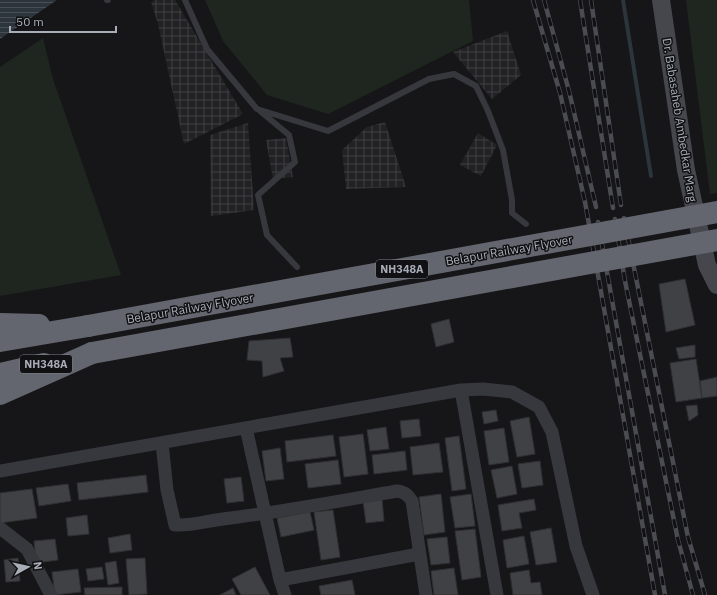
<svg xmlns="http://www.w3.org/2000/svg" width="717" height="595" viewBox="0 0 717 595" font-family="'IBM Plex Sans',sans-serif">
<style>
.industrial{fill:url(#industrial-grid)}
.green{fill:#1e261f}
.water{fill:url(#water-rules)}
.lines{fill:none;stroke-linecap:round;stroke-linejoin:round}
.stream{stroke:#2c353c;stroke-width:4}
.building{fill:#404145;stroke:#303034}
.lane{stroke:#37383d;stroke-width:6}
.street{stroke:#37383d;stroke-width:13}
.secondary{stroke:#45474d;stroke-width:18}
.highway{stroke:#63666e;stroke-width:22}
.rail-casing{stroke:#4a4c52;stroke-width:4.5}
.rail{stroke:#111113;stroke-width:3;stroke-dasharray:9;stroke-linecap:butt}
.highway-bridge{stroke:#63666e;stroke-width:22}
.labels{text-anchor:middle;dominant-baseline:central;stroke-width:3;stroke-linejoin:round;paint-order:stroke}
.shield{fill:#111113;stroke:#7b7e86;stroke-width:1}
.shield-label{font-size:11px;font-weight:bold;fill:#a8adb8}
.street-label{font-size:12px;fill:#a8adb8;stroke:#111113}
</style>
<defs>
<pattern id="industrial-grid" width="8" height="8" patternUnits="userSpaceOnUse"><rect width="8" height="8" fill="#222225"/><path d="M0 4h8M4 0v8" fill="none" stroke="#3f3f43"/></pattern>
<pattern id="water-rules" width="6" height="5" patternUnits="userSpaceOnUse"><rect width="6" height="5" fill="#2c353c"/><path d="M0 2.5h6" fill="none" stroke="#485056"/></pattern>
</defs>
<rect width="100%" height="100%" fill="#161618"/>
<path class="industrial" d="M155,0H175L243,114L184,144L158,24L151,2Z
M507,31L521,75L492,99L453,52Z
M385,122L406,187L346,189L342,150L367,127Z
M248,123L254,210L211,216L210,135Z
M478,133L497,145L481,176L460,165Z
M286,138L293,177L273,179L266,140Z"/>
<path class="green" d="M205,0H469L473,41L328,114L267,95L223,41Z
M686,0H717V193L710,194Z
M43,38L53,79L121,275L0,296V67Z"/>
<path class="water" d="M0,0H57L0,39Z"/>
<g class="lines">
<path class="stream" d="M623,0L651,176"/>
</g>
<path class="building" d="M685,279L695,325L666,332L659,284Z
M449,319L454,342L436,347L431,324Z
M290,338L293,357L280,358L284,371L263,377L262,361L247,360L249,341Z
M695,345V357L679,359L676,348Z
M696,359L702,398L676,402L670,363Z
M717,377V396L702,398L700,381Z
M697,405L698,415L689,421L686,406Z
M496,410L498,421L484,424L482,412Z
M529,417L535,454L517,457L510,421Z
M419,419L421,436L402,438L400,421Z
M386,427L389,449L370,451L367,430Z
M504,428L509,462L489,465L484,431Z
M363,434L368,474L344,477L339,437Z
M333,435L336,456L287,462L285,441Z
M459,436L466,489L452,491L445,438Z
M439,443L443,472L413,475L410,447Z
M280,448L284,479L266,481L262,451Z
M405,451L407,470L374,474L372,455Z
M338,460L341,484L308,488L305,464Z
M540,461L543,485L522,488L518,464Z
M512,466L517,494L497,498L491,470Z
M146,475L148,492L79,500L77,483Z
M241,477L244,501L227,503L224,479Z
M68,484L71,501L39,506L36,488Z
M32,489L37,518L0,523V493Z
M441,494L445,532L424,535L419,497Z
M471,494L475,526L455,528L450,497Z
M382,499L384,521L366,523L363,501Z
M534,499L536,510L519,513L522,528L502,531L498,505Z
M333,510L340,557L321,560L314,512Z
M310,512L314,530L281,537L277,518Z
M87,515L89,534L68,536L66,518Z
M551,528L557,562L536,565L530,532Z
M475,529L481,577L462,580L455,531Z
M130,534L132,550L110,553L108,538Z
M524,536L529,564L507,568L503,540Z
M447,537L450,563L431,565L427,539Z
M55,539L58,560L36,563L34,541Z
M18,558L20,581L6,582L4,560Z
M145,558L147,594L129,595L126,559Z
M116,561L119,583L108,585L105,563Z
M102,567L104,579L88,581L86,569Z
M255,567L270,595H241L232,579Z
M454,568L458,595H434L431,571Z
M78,569L81,592L55,595L52,572Z
M529,570L531,583L540,582L542,595H513L510,573Z
M352,580L355,595H321L319,586Z
M122,587V595H85L84,588Z
M233,588L236,595H220Z"/>
<g class="lines">
<path class="lane" d="M107,0H108
M185,0L207,49L257,109L328,131L429,79L454,74L476,86L488,111L503,150L512,200V213L526,224
M260,111L289,135L295,162L258,195L267,235L297,267"/>
<path class="street" d="M461,390L497,595
M246,428L280,580L285,595
M162,443L167,490L175,525C191,526 207,521 223,519C281,512 339,501 397,491C405,492 408,495 412,501L426,595
M0,471L461,390L483,389L512,392L539,407L552,432L576,546L593,595
M0,528L27,549L51,595
M280,580L419,554"/>
<path class="secondary" d="M661,0L686,170L707,265L717,285"/>
<path class="highway" d="M0,324L39,325
M0,341L88,326
M0,374L44,364
M0,394L92,353"/>
<g class="rail-casing">
<path id="rail" d="M533,0L560,93L585,202L655,595
M544,0L569,91L596,207
M580,0L613,208
M591,0L621,205
M624,218L688,537L705,595
M615,219L625,281L678,540L693,595
M598,222L665,595"/>
</g>
<use href="#rail" class="rail"/>
<path class="highway-bridge" d="M88,326L717,212
M92,353L717,240"/>
</g>
<g class="labels">
<g class="shield">
<rect x="376" y="260" width="52" height="18" rx="3"/>
<rect x="20" y="355" width="52" height="18" rx="3"/>
</g>
<g class="shield-label">
<text x="402" y="269">NH348A</text>
<text x="46" y="364">NH348A</text>
</g>
<g class="street-label">
<text transform="translate(680 120) rotate(81)">Dr. Babasaheb Ambedkar Marg</text>
<text transform="translate(509 250) rotate(-10)">Belapur Railway Flyover</text>
<text transform="translate(190 308) rotate(-10)">Belapur Railway Flyover</text>
</g>
</g>
<g transform="translate(28 567) rotate(82)" stroke="#111113" stroke-width="3" paint-order="stroke">
<path d="M0-3L7 15L0 10L-7 15Z" fill="#a8adb8"/>
<text y="-6" font-size="11" font-weight="bold" text-anchor="middle" fill="#a8adb8">N</text>
</g>
<path d="M10 26v6h106v-6" fill="none" stroke="#a8adb8" stroke-width="2"/>
<text x="16" y="26" font-size="12" fill="#a8adb8" stroke="#111113" stroke-width="3" paint-order="stroke">50 m</text>
</svg>
